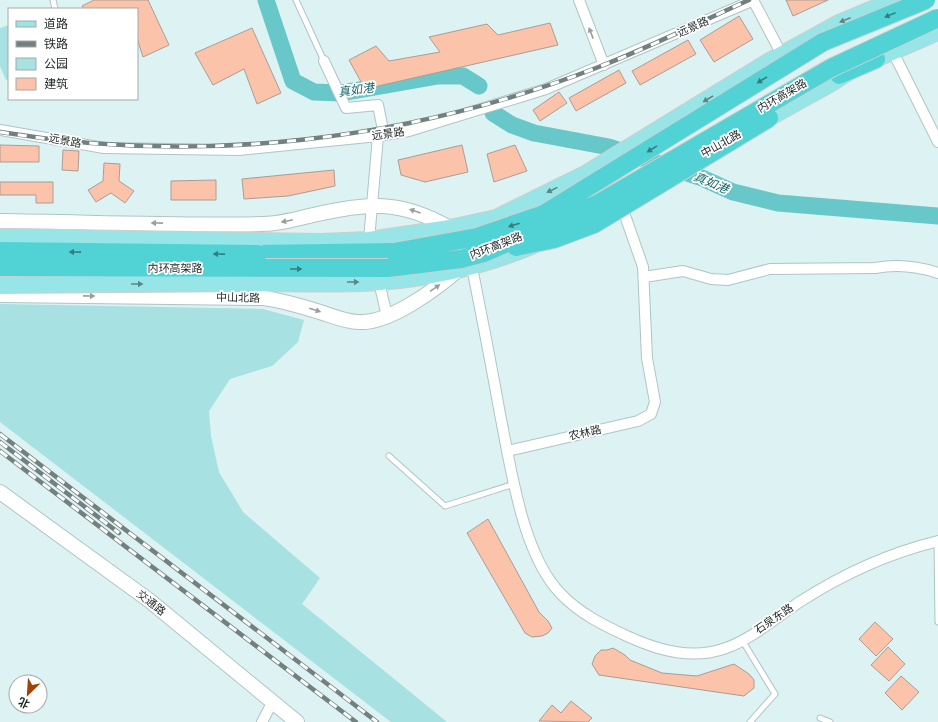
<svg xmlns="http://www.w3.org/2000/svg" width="938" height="722" viewBox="0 0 938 722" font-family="Bitter,'Noto Sans SC',serif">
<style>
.green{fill:#a7e1e1}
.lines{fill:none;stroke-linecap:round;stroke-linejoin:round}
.river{stroke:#68c7c9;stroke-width:17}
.building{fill:#fac3aa;stroke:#ac9c95}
.lane-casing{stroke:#b0c4c4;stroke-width:7}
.street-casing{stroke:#b0c4c4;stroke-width:12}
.secondary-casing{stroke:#b0c4c4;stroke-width:16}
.primary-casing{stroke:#cecfcf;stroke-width:18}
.highway-casing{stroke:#cecfcf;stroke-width:20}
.lane{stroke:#fff;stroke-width:5}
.street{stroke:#fff;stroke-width:10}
.secondary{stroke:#fff;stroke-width:14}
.primary{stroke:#97e5e6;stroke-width:16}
.highway{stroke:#51d3d6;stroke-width:18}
.rail-casing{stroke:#728080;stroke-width:4.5}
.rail{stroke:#fff;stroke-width:3;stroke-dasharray:9;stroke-linecap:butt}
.primary-bridge-casing{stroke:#cecfcf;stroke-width:18;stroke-linecap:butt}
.highway-bridge-casing{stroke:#cecfcf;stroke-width:20;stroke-linecap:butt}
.primary-bridge{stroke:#97e5e6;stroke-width:16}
.highway-bridge{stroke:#51d3d6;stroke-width:18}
.oneway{fill:#387d7e}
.oneway2{fill:#5b8686}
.oneway3{fill:#9a9e9e}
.labels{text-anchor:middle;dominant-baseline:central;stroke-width:3.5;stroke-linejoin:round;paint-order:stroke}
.street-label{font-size:11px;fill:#1f2727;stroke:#fff}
.water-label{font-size:12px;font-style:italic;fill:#146466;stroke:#fff}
</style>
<rect width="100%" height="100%" fill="#ddf2f2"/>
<path class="green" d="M9,25V79L6,80L0,66V28Z
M0,304L263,309L304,320L298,342L272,366L230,379L209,411L211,436L219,472L243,512L320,578L302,604L447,722H391L0,422Z"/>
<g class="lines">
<path class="river" d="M266,0L293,81L314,92L341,93L438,76H463L479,86
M493,113L512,125L534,133L609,147L702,178L733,192L778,203L938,216"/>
</g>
<path class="building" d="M94,0H148L169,45L143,57L137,38V9H84L82,6Z
M786,0H828L793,16Z
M739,16L753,39L714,62L700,40Z
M550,23L558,45L365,89L349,60L376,46L389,61L440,52L429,37L487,24L498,35Z
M252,28L281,93L257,104L244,69L213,85L195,53Z
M688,40L696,54L640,85L632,71Z
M619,70L626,83L576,111L569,98Z
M559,92L567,103L540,121L533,110Z
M0,145L39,146V162H0Z
M462,145L468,172L425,182L401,175L398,160Z
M515,145L527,171L494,182L487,154Z
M63,150L79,151L78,171L62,170Z
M104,163L120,164L119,181L134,191L125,203L111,193L96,202L88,190L103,181Z
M334,170L335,186L288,196L244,199L242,179Z
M216,180V200H171V181Z
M0,182H53V203H36V195H0Z
M488,519L539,612L548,621L552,628L548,633L542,636L532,637L525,633L467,533Z
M875,622L893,639L876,656L859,639Z
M888,647L905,664L889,681L871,665Z
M613,648L625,655L630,660L662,673L697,676L734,664L749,674L754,680V688L744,696L599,675L592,664L595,656L601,650H607Z
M901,676L919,692L902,710L885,693Z
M571,701L592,718L588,722L539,721L552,705L561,713Z"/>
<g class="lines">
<g class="lane-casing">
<path id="lane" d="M53,0L55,9
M296,0L324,61
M389,456L445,506L514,484
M937,541L938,622
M742,640L775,694L750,722
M820,718L830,722"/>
</g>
<g class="street-casing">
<path id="street" d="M579,0L604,65
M753,0L782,55
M893,52L938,142
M324,61L346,108L378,105L384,135
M0,130L104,148L239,150L378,136L409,131L546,89L754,0
M369,240L378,136
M471,262C481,313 491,363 500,414C511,468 522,554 561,594C580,614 605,626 629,637C660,651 693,660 726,648C752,639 778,616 801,601C843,574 889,553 938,541
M644,277L683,271L711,279L728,280L770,269L875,268C897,264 917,266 938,273
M379,282L387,316
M508,451L638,421L651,414L655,402L647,358L643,267L621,204
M262,722L272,703"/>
</g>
<g class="secondary-casing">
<path id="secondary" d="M0,221C87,222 175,226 263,224C280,224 297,219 313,215C368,203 399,199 450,228
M0,295L264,298C284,301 304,307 323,313C335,317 347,322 359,322C389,324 436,289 458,270
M0,492L150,601L297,722"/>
</g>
<g class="primary-casing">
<path id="primary" d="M758,124L830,84L855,68L938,32
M256,241L320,242L369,240L450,228L496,218L587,173L768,62L839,23L894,0
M258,283C298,283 339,285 379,282C431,278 483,266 532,246"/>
</g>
<g class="highway-casing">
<path id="highway" d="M839,75L876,59
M258,254L394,252"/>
</g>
<use href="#lane" class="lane"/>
<use href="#street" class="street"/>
<use href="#secondary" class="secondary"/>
<use href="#primary" class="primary"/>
<use href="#highway" class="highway"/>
<g class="rail-casing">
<path id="rail" d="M0,132C200,165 407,141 596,68C648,48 698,23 749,0
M0,434L377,722
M0,442L119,533
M0,451L356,722"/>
</g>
<use href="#rail" class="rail"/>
<g class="primary-bridge-casing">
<path id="primary-bridge" d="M0,237L256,241
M0,285L258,283"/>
</g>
<g class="highway-bridge-casing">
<path id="highway-bridge" d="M516,247L554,239L594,224L769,118
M0,251L258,254
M394,252L477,237L544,214L823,42L926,0
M0,267L388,268L461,259L484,253L599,203L831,68L938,18"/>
</g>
<use href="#primary-bridge" class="primary-bridge"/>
<use href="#highway-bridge" class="highway-bridge"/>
</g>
<defs><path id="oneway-solid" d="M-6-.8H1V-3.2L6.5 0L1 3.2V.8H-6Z"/></defs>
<g class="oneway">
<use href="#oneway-solid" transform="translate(890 15) rotate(158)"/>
<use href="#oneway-solid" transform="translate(762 80) rotate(148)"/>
<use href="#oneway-solid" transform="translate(652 149) rotate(148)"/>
<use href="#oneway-solid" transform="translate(514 225) rotate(162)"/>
<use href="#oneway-solid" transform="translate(75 252) rotate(-179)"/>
<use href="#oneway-solid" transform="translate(219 254) rotate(-179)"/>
<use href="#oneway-solid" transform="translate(296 269)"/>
</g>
<g class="oneway2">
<use href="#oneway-solid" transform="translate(845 20) rotate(158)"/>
<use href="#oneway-solid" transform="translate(708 99) rotate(149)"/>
<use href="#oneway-solid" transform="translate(552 190) rotate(154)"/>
<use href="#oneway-solid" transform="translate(353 282)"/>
<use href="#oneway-solid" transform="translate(137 284)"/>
</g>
<g class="oneway3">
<use href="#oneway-solid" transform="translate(591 33) rotate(-111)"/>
<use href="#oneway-solid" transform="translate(415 211) rotate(-161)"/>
<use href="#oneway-solid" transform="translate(287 221) rotate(168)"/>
<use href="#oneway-solid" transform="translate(157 223) rotate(-179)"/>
<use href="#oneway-solid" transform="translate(435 288) rotate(-34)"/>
<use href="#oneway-solid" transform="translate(89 296) rotate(1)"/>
<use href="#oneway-solid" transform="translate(315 310) rotate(17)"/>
</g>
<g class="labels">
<g class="street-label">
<text transform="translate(693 27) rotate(-24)">远景路</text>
<text transform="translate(782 96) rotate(-30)">内环高架路</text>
<text transform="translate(388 134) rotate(-8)">远景路</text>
<text transform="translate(65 141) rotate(10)">远景路</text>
<text transform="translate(721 144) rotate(-29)">中山北路</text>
<text transform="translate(496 246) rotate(-21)">内环高架路</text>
<text x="175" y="268">内环高架路</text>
<text transform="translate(238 298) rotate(1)">中山北路</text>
<text transform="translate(585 433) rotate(-13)">农林路</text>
<text transform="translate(151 603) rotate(38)">交通路</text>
<text transform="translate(774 619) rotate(-34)">石泉东路</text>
</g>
<g class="water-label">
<text transform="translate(356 90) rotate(-8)">真如港</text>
<text transform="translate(711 183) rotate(23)">真如港</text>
</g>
</g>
<rect x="8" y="8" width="130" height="92" fill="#ffffff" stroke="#a5a9a9"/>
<rect x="16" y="21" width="20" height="6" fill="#97e5e6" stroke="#a5a9a9"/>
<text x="44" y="28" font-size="12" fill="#1f2727">道路</text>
<rect x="16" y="41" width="20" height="6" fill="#728080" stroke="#a5a9a9"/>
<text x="44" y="48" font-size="12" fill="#1f2727">铁路</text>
<rect x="16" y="58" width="20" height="12" fill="#a7e1e1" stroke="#a5a9a9"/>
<text x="44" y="68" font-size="12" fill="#1f2727">公园</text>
<rect x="16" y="78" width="20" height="12" fill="#fac3aa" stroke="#a5a9a9"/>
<text x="44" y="88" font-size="12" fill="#1f2727">建筑</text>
<g transform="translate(28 694) rotate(205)"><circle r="19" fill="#ffffff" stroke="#a5a9a9"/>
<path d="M0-3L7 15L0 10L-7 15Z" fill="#a34100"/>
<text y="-6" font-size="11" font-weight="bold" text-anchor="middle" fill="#1f2727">北</text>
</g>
</svg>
